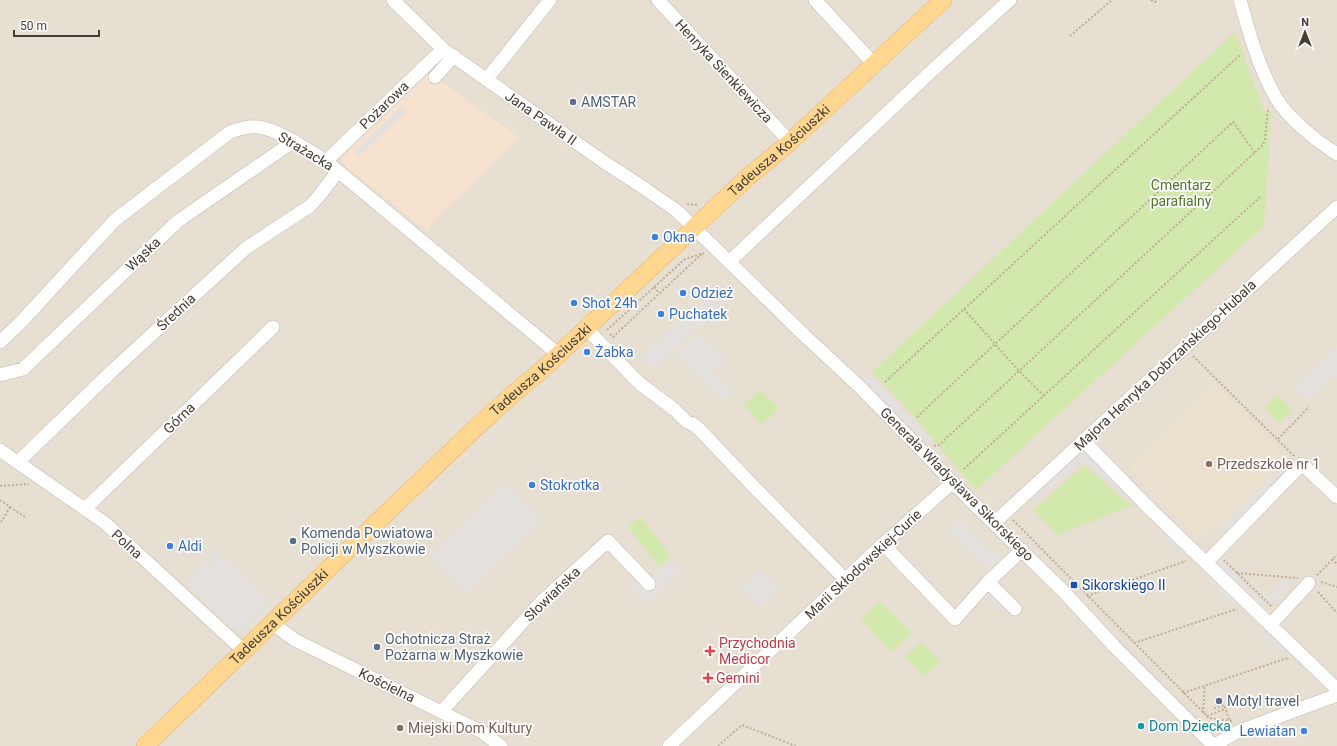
<svg xmlns="http://www.w3.org/2000/svg" width="1337" height="746" viewBox="0 0 1337 746" font-family="Roboto,sans-serif">
<style>
.residential{fill:#e7dfd2}
.commercial{fill:#f6e2ce}
.education{fill:#ece1ce}
.green{fill:#d2e8ac}
.parking{fill:#e3e0dd}
.lines{fill:none;stroke-linecap:round;stroke-linejoin:round}
.minor-casing{stroke:#c1b7aa;stroke-width:14}
.major-casing{stroke:#e6b35f;stroke-width:18}
.path{stroke:#c0af98;stroke-width:2;stroke-dasharray:2 2;stroke-linecap:butt}
.minor{stroke:#fff;stroke-width:13}
.major{stroke:#ffd791;stroke-width:17}
.service-dot{fill:#5c6f8a;stroke:#fff;stroke-width:1.5}
.shop-dot{fill:#3f7fe0;stroke:#fff;stroke-width:1.5}
.education-dot{fill:#8d6e63;stroke:#fff;stroke-width:1.5}
.transit-dot{fill:#1a4fb4;stroke:#fff;stroke-width:1.5}
.health-dot{fill:#e0444e;stroke:#fff;stroke-width:1.5}
.culture-dot{fill:#0f9aa8;stroke:#fff;stroke-width:1.5}
.labels{text-anchor:middle;dominant-baseline:central;stroke-width:3.5;stroke-linejoin:round;paint-order:stroke}
.street-label{font-size:14px;fill:#453d34;stroke:#fff}
.service-label{font-size:14px;fill:#4e5e75;stroke:#fff;text-anchor:start}
.park-label{font-size:14px;fill:#4b7826;stroke:#fff}
.shop-label{font-size:14px;fill:#366cbe;stroke:#fff;text-anchor:start}
.education-label{font-size:14px;fill:#785e54;stroke:#fff;text-anchor:start}
.transit-label{font-size:14px;fill:#164399;stroke:#fff;text-anchor:start}
.health-label{font-size:14px;fill:#be3a42;stroke:#fff;text-anchor:start}
.culture-label{font-size:14px;fill:#0d838f;stroke:#fff;text-anchor:start}
</style>
<rect width="100%" height="100%" fill="#f3ede4"/>
<path class="residential" d="M0,0H1337V746H0Z"/>
<path class="commercial" d="M430,73L504,127L508,126L509,130L519,138L436,219L427,231L343,165L341,158Z"/>
<path class="education" d="M1215,384L1288,458L1213,530L1209,525L1197,537L1130,469Z"/>
<path class="green" d="M1235,32L1264,111L1271,112L1264,226L976,490L910,412L872,372Z
M760,390L779,409L762,424L744,405Z
M1277,395L1292,410L1280,422L1264,408Z
M1084,465L1132,506L1057,535L1034,510Z
M641,517L671,557L659,567L628,527Z
M880,601L912,634L891,652L861,619Z
M922,642L940,662L924,676L905,657Z"/>
<path class="parking" d="M401,107L406,112L359,156L354,152Z
M718,286L731,297L653,368L639,358Z
M699,334L725,360L711,372L733,391L723,400L676,353Z
M1337,347V373L1307,401L1294,388Z
M870,374L932,440L924,447L860,383Z
M1083,448L1141,503L1134,505L1082,460L1037,501L1030,494Z
M1288,461L1295,466L1226,536L1220,530Z
M506,483L542,520L466,593L430,557Z
M961,520L1005,563L988,580L1015,604L1004,615L980,590L975,594L969,589L990,570L949,530Z
M1167,530L1191,554L1183,557L1159,533Z
M216,550L270,602L240,634L202,601L208,595L207,594L201,597L185,582L203,561L210,566L211,560L209,557Z
M672,559L682,570L645,602L629,584L638,577L645,583Z
M1220,559L1265,603L1259,609L1215,565Z
M761,570L779,590L760,608L741,588Z
M1218,580L1242,604L1234,607L1210,583Z
M1284,580L1292,584L1271,604L1265,598Z
M1266,628L1289,649L1283,654L1281,653L1258,631Z"/>
<g class="lines">
<g class="minor-casing">
<path id="minor" d="M393,0L443,49L604,162L638,184L677,211L804,335L860,387L969,499L1064,592L1114,646L1214,746
M658,0L790,142
M815,0L874,64
M1240,0C1249,33 1259,68 1276,98C1289,119 1316,141 1337,154
M435,77L454,56
M486,80L550,0
M326,161L443,49
M729,262L937,66L1010,0
M586,328L639,383L675,410L687,422L693,424L700,430L755,488L846,580
M0,342L21,322L115,220L230,132C239,129 248,126 258,127C278,129 308,150 326,161L558,354
M0,375L23,369L178,221L294,141
M1083,440L1147,506L1337,689
M0,450L105,523L244,651
M18,462L112,371L246,248L310,206L319,196L338,171
M85,509L273,327
M994,523L1337,207
M883,544L955,619L988,582L1022,550
M1206,563L1302,464L1337,497
M988,582L1015,609
M273,624L295,640L482,732L501,746
M1270,625L1309,583
M441,712L542,601L608,541L649,584
M669,746L883,544L953,482
M1213,746L1237,732L1337,695"/>
</g>
<g class="major-casing">
<g id="major">
<path id="s1" d="M145,746C236,659 326,570 417,484C458,445 498,405 542,370L748,177L790,142L943,0"/>
</g>
</g>
<path class="path" d="M1151,0L1155,2L1157,0
M1070,36L1112,0
M687,204L697,205
M654,287L659,293
M964,309L1018,370L1043,395
M607,330L685,259L704,253
M610,334L613,337L693,262L702,254
M1193,356L1294,456
M885,382L1241,54
M917,417L1233,122L1255,153
M1278,439L1309,407
M934,446L939,445L1263,145L1265,139L1268,108
M964,469L1260,197
M0,486L29,484
M0,500L10,507L0,524
M10,507L25,517
M1013,520L1207,716L1208,718L1232,721
M1332,559L1337,564
M1224,560L1271,606
M1237,573L1298,578
M1317,575L1337,555
M1321,582L1337,587
M1318,592L1337,613
M1087,596L1186,561
M1134,643L1237,609
M1183,693L1288,658
M1215,707V708L1224,705L1230,721
M1203,713L1205,685
M1207,716L1225,709
M718,746L742,725L796,746"/>
<use href="#minor" class="minor"/>
<use href="#major" class="major"/>
</g>
<g class="service-dot">
<circle cx="573" cy="102" r="4"/>
<circle cx="293" cy="541" r="4"/>
<circle cx="377" cy="647" r="4"/>
<circle cx="1219" cy="701" r="4"/>
</g>
<g class="shop-dot">
<circle cx="655" cy="237" r="4"/>
<circle cx="683" cy="293" r="4"/>
<circle cx="574" cy="303" r="4"/>
<circle cx="661" cy="314" r="4"/>
<circle cx="587" cy="352" r="4"/>
<circle cx="532" cy="485" r="4"/>
<circle cx="170" cy="546" r="4"/>
<circle cx="1304" cy="731" r="4"/>
</g>
<g class="education-dot">
<circle cx="1209" cy="464" r="4"/>
<circle cx="400" cy="728" r="4"/>
</g>
<rect class="transit-dot" x="1070" y="581" width="8" height="8" rx="2"/>
<g class="health-dot">
<path d="M708 645h4v4h4v4h-4v4h-4v-4h-4v-4h4z"/>
<path d="M706 672h4v4h4v4h-4v4h-4v-4h-4v-4h4z"/>
</g>
<circle class="culture-dot" cx="1141" cy="726" r="4"/>
<g class="labels">
<g class="street-label">
<text transform="translate(724 71) rotate(47)">Henryka Sienkiewicza</text>
<text transform="translate(384 105) rotate(-44)">Pożarowa</text>
<text transform="translate(541 118) rotate(35)">Jana Pawła II</text>
<text stroke="none"><textPath href="#s1" startOffset="870">Tadeusza Kościuszki</textPath></text>
<text transform="translate(306 151) rotate(31)">Strażacka</text>
<text transform="translate(143 254) rotate(-44)">Wąska</text>
<text transform="translate(176 312) rotate(-43)">Średnia</text>
<text transform="translate(1165 365) rotate(-43)">Majora Henryka Dobrzańskiego-Hubala</text>
<text stroke="none"><textPath href="#s1" startOffset="546">Tadeusza Kościuszki</textPath></text>
<text transform="translate(179 418) rotate(-44)">Górna</text>
<text transform="translate(957 484) rotate(45)">Generała Władysława Sikorskiego</text>
<text transform="translate(127 544) rotate(42)">Polna</text>
<text transform="translate(863 564) rotate(-43)">Marii Skłodowskiej-Curie</text>
<text transform="translate(552 594) rotate(-44)">Słowiańska</text>
<text stroke="none"><textPath href="#s1" startOffset="186">Tadeusza Kościuszki</textPath></text>
<text transform="translate(387 685) rotate(26)">Kościelna</text>
</g>
<g class="service-label">
<text x="581" y="102">AMSTAR</text>
<text x="301" y="533">Komenda Powiatowa<tspan x="301" dy="16">Policji w Myszkowie</tspan></text>
<text x="385" y="639">Ochotnicza Straż<tspan x="385" dy="16">Pożarna w Myszkowie</tspan></text>
<text x="1227" y="701">Motyl travel</text>
</g>
<g class="park-label">
<text x="1181" y="185">Cmentarz<tspan x="1181" dy="16">parafialny</tspan></text>
</g>
<g class="shop-label">
<text x="663" y="237">Okna</text>
<text x="691" y="293">Odzież</text>
<text x="582" y="303">Shot 24h</text>
<text x="669" y="314">Puchatek</text>
<text x="595" y="352">Żabka</text>
<text x="540" y="485">Stokrotka</text>
<text x="178" y="546">Aldi</text>
<text x="1296" y="731" text-anchor="end">Lewiatan</text>
</g>
<g class="education-label">
<text x="1217" y="464">Przedszkole nr 1</text>
<text x="408" y="728">Miejski Dom Kultury</text>
</g>
<g class="transit-label">
<text x="1082" y="585">Sikorskiego II</text>
</g>
<g class="health-label">
<text x="719" y="643">Przychodnia<tspan x="719" dy="16">Medicor</tspan></text>
<text x="716" y="678">Gemini</text>
</g>
<g class="culture-label">
<text x="1149" y="726">Dom Dziecka</text>
</g>
</g>
<g transform="translate(1305 32)" stroke="#ffffff" stroke-width="3" paint-order="stroke">
<path d="M0-3L7 15L0 10L-7 15Z" fill="#453d34"/>
<text y="-6" font-size="11" font-weight="bold" text-anchor="middle" fill="#453d34">N</text>
</g>
<path d="M14 30v6h85v-6" fill="none" stroke="#453d34" stroke-width="2"/>
<text x="20" y="30" font-size="12" fill="#453d34" stroke="#ffffff" stroke-width="3" paint-order="stroke">50 m</text>
</svg>
